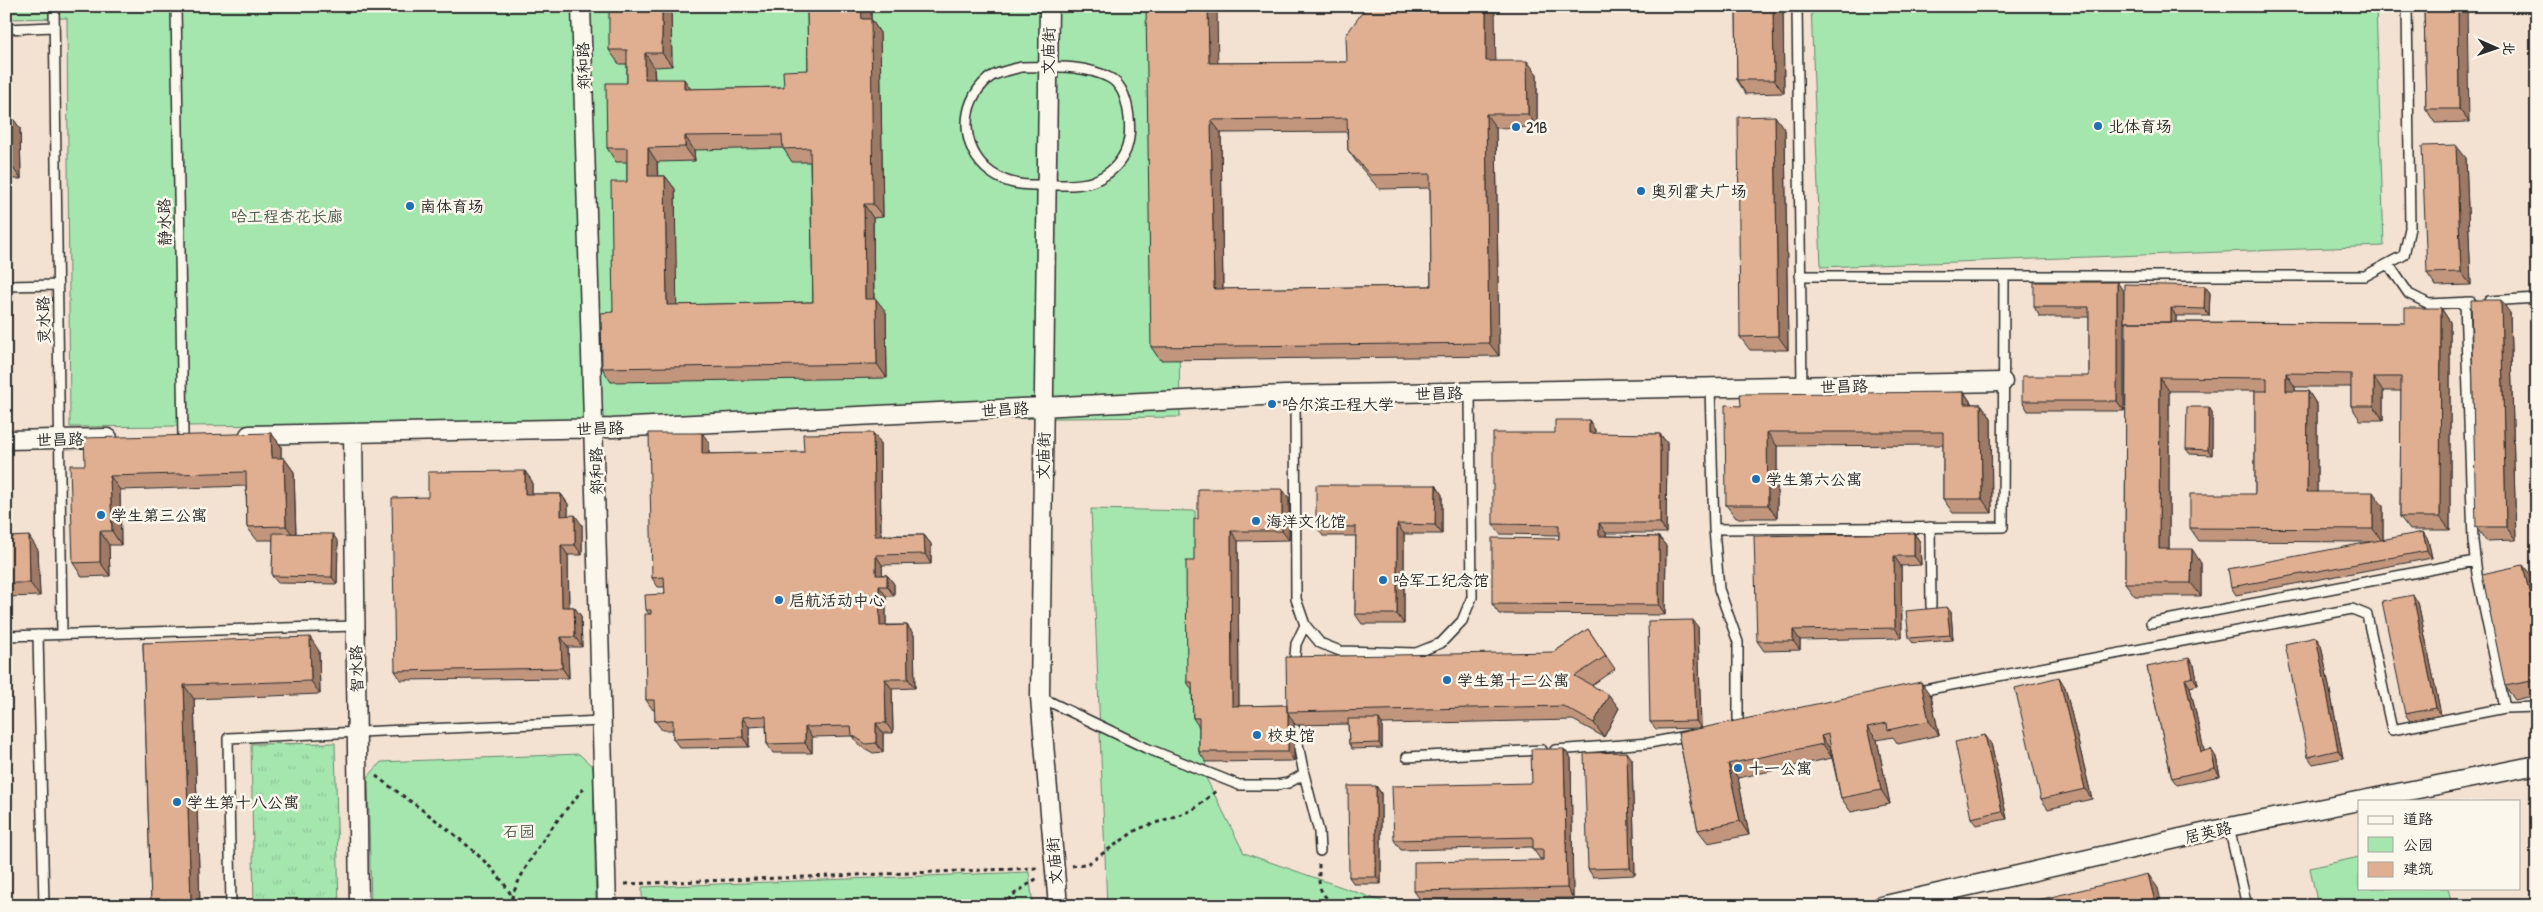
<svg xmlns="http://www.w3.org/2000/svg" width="2543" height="912" viewBox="0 0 2543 912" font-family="'Patrick Hand','LXGW WenKai TC',sans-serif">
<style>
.built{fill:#f3e1d1;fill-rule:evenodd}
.grass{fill:url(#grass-tufts);stroke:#68886d}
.park{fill:#a5e6af;stroke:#68886d}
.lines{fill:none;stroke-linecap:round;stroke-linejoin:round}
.service-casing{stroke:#2b2b2b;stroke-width:12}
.minor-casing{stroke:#2b2b2b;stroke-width:21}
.path{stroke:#2b2b2b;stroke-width:3;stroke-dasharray:4 4;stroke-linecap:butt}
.service{stroke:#fbf7ec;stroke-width:9}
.minor{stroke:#fbf7ec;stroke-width:18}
.wall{fill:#c1967d;stroke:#2b2b2b;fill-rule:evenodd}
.shaded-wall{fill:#9d7a66;stroke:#2b2b2b}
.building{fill:#e0af91;stroke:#2b2b2b;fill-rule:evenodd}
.poi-dot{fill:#1f6fb2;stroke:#fbf7ec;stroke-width:2}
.labels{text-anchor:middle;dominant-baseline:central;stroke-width:5;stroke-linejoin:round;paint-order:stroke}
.street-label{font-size:16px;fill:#2b2b2b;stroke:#fbf7ec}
.poi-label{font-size:16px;fill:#2b2b2b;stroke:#fbf7ec;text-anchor:start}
.park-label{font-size:16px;fill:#4a5a4c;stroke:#fbf7ec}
</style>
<defs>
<pattern id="grass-tufts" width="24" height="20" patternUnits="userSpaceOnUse" patternTransform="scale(1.25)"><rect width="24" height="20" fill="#a5e6af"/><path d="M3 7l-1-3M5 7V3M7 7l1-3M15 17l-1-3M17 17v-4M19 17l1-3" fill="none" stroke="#8ec597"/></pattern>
</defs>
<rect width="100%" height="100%" fill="#fbf7ec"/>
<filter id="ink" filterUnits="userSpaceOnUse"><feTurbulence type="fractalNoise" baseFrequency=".02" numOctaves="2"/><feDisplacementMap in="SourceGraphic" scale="10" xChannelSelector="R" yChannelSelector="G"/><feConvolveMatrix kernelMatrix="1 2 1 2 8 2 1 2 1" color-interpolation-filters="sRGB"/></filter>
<g filter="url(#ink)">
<path class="built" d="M6,6H2537V906H6ZM2359,801H2519V888H2359Z"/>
<path class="grass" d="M335,743L339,906H254L251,744Z"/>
<path class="park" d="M6,6H1175L1180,417L70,427L67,18L6,19Z
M1811,6H2376L2384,246L1821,267Z
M1091,509L1195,511L1206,778L1244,853L1396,906H1107Z
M579,754L593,767L596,906H371L368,777L381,762Z
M2359,857V888H2448L2452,906H2318L2310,868Z
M1029,872L1033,906H642V887Z"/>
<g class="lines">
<g class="service-casing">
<path id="service" d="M54,6L62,634
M176,6L183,437
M1797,6L1802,387
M6,29L54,27
M1021,67C1050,67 1083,64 1110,78C1130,89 1133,131 1126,150C1120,165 1108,175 1094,181C1081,186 1063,185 1049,185C1031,185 1014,186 998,177C961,157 956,105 989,78C996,72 1011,70 1021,67Z
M2389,265L2409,294L2429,304L2471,302
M1800,276H2004
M6,286L58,285
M2489,301L2537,298
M2465,302L2473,541L2477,574L2505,708
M1710,388L1714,529L1719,589L1738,642V725
M1295,395L1296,599L1305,625L1320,643L1340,651L1416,653L1441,643L1462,621L1472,597L1470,392
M1930,527L1931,606
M1714,529L2003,527L2004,276H2365L2404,255L2410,228L2407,6
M2151,623L2475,561
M38,635L44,906
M6,636L356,626
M1294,668L1296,644L1305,625
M1914,692L2352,609L2367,615L2392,730L2505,708L2537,707
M1040,697L1146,748L1239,785H1276L1288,783L1304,774
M1295,729L1304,774L1319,832L1320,851
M1555,750L1649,743L1691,735
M1407,757L1542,750
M2229,827L2247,906
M231,906L228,738L602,721"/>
</g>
<g class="minor-casing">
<path id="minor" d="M581,6L607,906
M1049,6L1040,697L1058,906
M353,433L359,906
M249,435L612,428L1285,395L2003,382
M6,440L108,438
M1881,906L2229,827L2537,765"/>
</g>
<path class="path" d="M376,776C411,803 506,864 515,906
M1319,864C1319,888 1317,891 1336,906
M1072,866L1089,863L1138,829L1193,810L1216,791
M625,884L1038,868
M509,906C520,867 558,817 586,786
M1002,906L1013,895L1039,877"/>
<use href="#service" class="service"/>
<use href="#minor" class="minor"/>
</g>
<path class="wall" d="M671,6L672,66L654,67L655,79L691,89L784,87L808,70L807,6H871V19L880,33L883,217L873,218L874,299L886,312L887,378L611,382L602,368L613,312L627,182V162H616L607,148L627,83V64H619L609,50ZM783,148L792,162H810L813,302L676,305L675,189L665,176H658L657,162L695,161L694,150Z
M1736,6H1783L1784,93L1746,94L1737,80Z
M2424,6L2469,122L2435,123L2426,109Z
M1496,61L1537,74V127L1496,128L1499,356L1160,360L1151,347L1218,63ZM1347,132L1348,150L1357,163L1379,189L1430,188L1431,286L1223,289L1221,133Z
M6,70L8,72L9,115H10L20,128L21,179H10L11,250H6Z
M1785,130L1788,350H1750L1740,337Z
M2466,158L2471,285L2436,286L2427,273Z
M2205,286L2210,293L2209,316H2176V322L2405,323L2441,308L2450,322V530H2410L2400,517L2401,391H2383V420H2360L2351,406V387H2295V391H2308L2317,405V492L2383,506V540H2428L2432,558L2236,595L2231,587L2370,542L2199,541L2190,528L2255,494V391H2169V549L2201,563V596H2135L2125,583L2126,325L2124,322V411H2028L2022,401L2089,376V317H2040L2034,307L2124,292V317Z
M2510,313L2516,540L2486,541L2476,527Z
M1964,392L1972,404H1981L1991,418L1992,513H1953L1943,499V445L1777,446V518H1736L1726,505L1741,406Z
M2212,412V455L2190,454L2186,449Z
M1589,420L1595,430V434H1660L1667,443L1666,533H1606V536L1659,537L1666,546L1665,615L1499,614L1492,604L1559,539V535L1500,534L1493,524L1555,433Z
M271,433L281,446V458H284L294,472L296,534L338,542L337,584L278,583L272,576L273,540H257L247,527L246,486L120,490L121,545H109L110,576L82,577L73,563L85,465Z
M709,442V454L804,452L880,442L881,535H924L931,544V564L882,565V575H887L894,584V596H886V625H907L914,635L915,688L892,689L893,733H883V752L873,753L859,745L853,736L812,737V753H773L767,744L766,726L749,727V747L680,748L673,739V730H662L655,721V710H653L646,700L649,614L646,610L665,594V587H658L652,578Z
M532,481V494H561L568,504V516L582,525V555H568L569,607H574L581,616L582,647H568L569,678L401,680L395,671L428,497Z
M1436,485L1442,495V534H1404V624H1362L1355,614L1356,536H1323L1316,526Z
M1282,489L1289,498V540L1238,541L1239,706L1287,705L1554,652L1588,629L1615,669L1592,685L1619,708L1604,737L1573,720L1382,724V748L1352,749L1349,744L1348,724L1296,725L1294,723V761L1206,762L1199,752V727L1193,718L1192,690L1187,682L1198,519Z
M1914,533L1920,542L1921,565L1901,566L1902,638L1800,640V650L1764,651L1757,641Z
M6,537L38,550L40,596L6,597Z
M2533,578L2537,597V695L2515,700L2505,686Z
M2413,595L2418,602L2441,715L2410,721L2405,714Z
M1951,612L1953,640L1913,643L1909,638Z
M1698,627L1701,728L1656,729L1650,722Z
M143,643L319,651L320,694L194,699L200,906H153L151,903Z
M2321,645L2343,758L2313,764L2308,757Z
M2194,665L2198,685L2190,687L2204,751L2216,757L2220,776L2177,785L2172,778L2147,667Z
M2065,687L2092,799L2048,809L2041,799Z
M1931,696L1939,735L1898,744L1893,737L1877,740L1890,804L1851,812L1841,798L1832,758L1738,778L1749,835L1708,843L1698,830L1678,733Z
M1991,743L2007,819L1976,825L1971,818Z
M1564,749L1571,758L1573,898L1421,901L1414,891L1543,860V859H1540L1533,849V847L1401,850L1394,840L1532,783Z
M1632,759L1635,875L1593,877L1588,869Z
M1376,786L1381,793V884H1354L1349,877Z"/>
<path class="shaded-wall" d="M662,6H671L672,66L662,53Z
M861,6H871V19L880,33L883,217L873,204Z
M1208,6H1217L1218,77L1209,63Z
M1486,6H1495L1496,75L1486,61Z
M1773,6H1783L1784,93L1774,80Z
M2458,6H2467L2469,122L2459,109Z
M645,53L654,67L655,93L645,79Z
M1527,61L1537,74V127L1528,114Z
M6,70L8,72L9,128L6,124Z
M684,79L693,92L684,89Z
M1486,114L1496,128L1499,356L1489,343Z
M10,115L20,128L21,179L11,165Z
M1775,116L1785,130L1788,350L1778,336Z
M1211,120L1221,133L1223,302L1214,289Z
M685,136L694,150L695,161L685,147Z
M2456,145L2466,158L2471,285L2461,272Z
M648,148L657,162L658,190L648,176Z
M6,174L10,179L11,250L6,242Z
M665,176L675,189L677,319L667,305Z
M864,204L873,218L874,312L865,299Z
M2117,282L2124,292V411L2117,401Z
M2205,286L2210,293L2209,316L2204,309Z
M876,299L886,312L887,378L877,364Z
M2501,300L2510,313L2516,540L2506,527Z
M2171,308L2176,316V330L2171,322Z
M2441,308L2450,322V530L2440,517Z
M2286,373L2295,387V405L2286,391Z
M2160,377L2169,391V563L2159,549Z
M2374,377L2383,391V420L2374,406Z
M2308,391L2317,405V506L2307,492Z
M1964,392L1973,406L1964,404Z
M1981,404L1991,418L1992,513L1982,499Z
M2209,407L2212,412V455L2208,450Z
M1589,420L1595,430V443L1589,433Z
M1767,432L1777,446V518L1768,505Z
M271,433L281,446V472L272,458Z
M702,433L709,442V463L702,454Z
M873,433L880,442L881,545L875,536Z
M1660,434L1667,443L1666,533L1660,523Z
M284,458L294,472L296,539L286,526Z
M525,471L532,481V504L525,494Z
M110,476L120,490L121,545L112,531Z
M1436,485L1442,495V534L1435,525Z
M1282,489L1289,498V540L1282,531Z
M2373,492L2383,506V542L2373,529Z
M561,494L568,504V525L561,516Z
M575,515L582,525V555L575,545Z
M1599,523L1606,533V546L1599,536Z
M1397,524L1404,534V624L1397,614Z
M100,531L109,545L110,576L100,562Z
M1231,531L1238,541L1239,715L1232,706Z
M2423,532L2428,540L2432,558L2427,551Z
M1914,533L1920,542L1921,565L1914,556Z
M333,534L338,542L337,584L332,577Z
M924,535L931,544V564L925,554Z
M29,536L38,550L40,596L30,583Z
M1659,537L1666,546L1665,615L1659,605Z
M561,545L568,555L569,616L562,607Z
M2192,549L2201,563V596L2191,583Z
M876,555L882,565L883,585L876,575Z
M1894,556L1901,566L1902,638L1895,628Z
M2523,565L2533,578L2537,597V628Z
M887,575L894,584V596L887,586Z
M879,586L886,596V635L880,626Z
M2413,595L2418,602L2441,715L2436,708Z
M574,607L581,616L582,647L575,637Z
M1947,607L1951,612L1953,640L1950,635Z
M1693,620L1698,627L1701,728L1696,721Z
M907,625L914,635L915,688L908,679Z
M1793,630L1800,640V650L1793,641Z
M310,637L319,651L320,694L311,681Z
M561,637L568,647L569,678L562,668Z
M2316,637L2321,645L2343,758L2338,750Z
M2189,658L2194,665L2198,685L2193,677Z
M2059,677L2065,687L2092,799L2085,789Z
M885,679L892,689L893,733L886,723Z
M2185,679L2190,687L2206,759L2201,752Z
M1921,682L1931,696L1939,735L1929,721Z
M184,685L194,699L200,906H193L191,902Z
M1609,695L1619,708L1604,737L1594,723Z
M1288,713L1294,723V761L1288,752Z
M742,717L749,727V747L743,737Z
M1379,719L1382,724V748L1379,743Z
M876,723L883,733V752L876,743Z
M805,727L812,737V753L805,743Z
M1867,727L1877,740L1890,804L1881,790Z
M1985,735L1991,743L2007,819L2002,811Z
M1821,736L1830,749L1832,758L1823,744Z
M1564,749L1571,758L1573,898L1567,888Z
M2211,749L2216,757L2220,776L2215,768Z
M1627,752L1632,759L1635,875L1630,868Z
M1728,764L1738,778L1749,835L1740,821Z
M1376,786L1381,793V884L1376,877Z
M2148,874L2158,888L2162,906H2156Z"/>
<path class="building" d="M609,6H662V53H645V79H684V89L784,87L783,71L808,70L807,6H861L862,19H871L873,204H864L865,299H876L877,364L602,368L601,313L613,312L611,182H627V148H607L606,83H627V50H609ZM782,135L783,149L810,148L813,302L667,305L665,176H648V148L685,147V136Z
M1146,6H1208L1209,63L1347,62L1346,35L1366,7L1486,6V61H1527L1528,114H1486L1489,343L1151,347ZM1347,118L1348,150L1370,175L1430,174L1431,286L1214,289L1211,120Z
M1736,6H1773L1774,80H1737Z
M2424,6H2458L2459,109H2426Z
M6,115H10L11,165H6Z
M1775,116L1778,336L1740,337L1738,117Z
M2456,145L2461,272L2427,273L2422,146Z
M2034,282H2117V401H2022V376H2089V307H2034Z
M2124,284L2205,286L2204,309L2171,308V322H2124Z
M2471,300H2501L2506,527H2476Z
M2405,308H2441L2440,517H2400L2401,377H2374V406H2351V374L2286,373V391H2308L2307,492H2373V529L2190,528V494H2255V391H2267V378L2160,377L2159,549H2192L2191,583H2125L2126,322L2405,323Z
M1964,392V404H1981L1982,499H1943V432H1767L1768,505H1726L1725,405L1741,406L1740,394Z
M2187,407H2209L2208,450L2186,449Z
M1555,420H1589V433L1660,434V523H1599V536L1659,537V605L1492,604V538L1559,539V525L1493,524V433H1555Z
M271,433L272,458H284L286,526L247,527L246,472L110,476L112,531H100V562L73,563L70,465H85L84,438Z
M649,433H702V454L804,452L803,434L873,433L875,536L924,535L925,554L876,555V575H887V586H879L880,626L907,625L908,679H885L886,723H876V743L866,744L852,735L851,726L805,727V743L767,744L766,716L742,717L743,737L673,739V720L655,721L654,700H646L645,614H651V610H646L645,595L665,594L664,577L652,578Z
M525,471V494H561V516L575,515V545H561L562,607H574L575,637H561L562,668L395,671L392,498L428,497V472Z
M1316,485H1436L1435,525L1397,524V614H1355L1356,527L1316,526Z
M1198,489H1282V531H1231L1232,706L1287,705V712L1288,713V752H1199V718H1193L1192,682H1187L1186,561H1194V519H1198Z
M2423,532L2427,551L2231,587L2228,569Z
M273,533L333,534L332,577L272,576Z
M1914,533V556H1894L1895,628L1793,630V641H1757L1754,536Z
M29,536L30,583H6V537Z
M2523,565L2537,628V680L2505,686L2482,574Z
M2413,595L2436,708L2405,714L2382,601Z
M1947,607L1950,635L1909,638L1906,611Z
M1693,620L1696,721L1650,722L1648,621Z
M1588,629L1606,656L1575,676L1609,695L1594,723L1563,706L1287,712L1286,657L1554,652Z
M310,637L311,681L184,685L191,902L151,903L143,643Z
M2316,637L2338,750L2308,757L2285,644Z
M2189,658L2193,677L2185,679L2201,752L2211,749L2215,768L2172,778L2147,667Z
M2059,677L2085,789L2041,799L2015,688Z
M1921,682L1929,721L1888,730L1887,723L1867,727L1881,790L1841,798L1828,734L1821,736L1823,744L1728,764L1740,821L1698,830L1678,733Z
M1348,719H1379V743L1349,744Z
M1985,735L2002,811L1971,818L1955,742Z
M1531,749H1564L1567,888L1414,891V862L1543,860V849H1533V837L1394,840L1392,786L1532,783Z
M1627,752L1630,868L1588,869L1584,753Z
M1348,786H1376V877H1349Z
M2148,874L2156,906H2013Z"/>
</g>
<g class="poi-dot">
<circle cx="2098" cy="126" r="5"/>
<circle cx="1516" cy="127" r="5"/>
<circle cx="1641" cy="191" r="5"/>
<circle cx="410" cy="206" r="5"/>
<circle cx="1272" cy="404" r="5"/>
<circle cx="1756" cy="479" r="5"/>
<circle cx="101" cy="515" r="5"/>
<circle cx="1256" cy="521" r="5"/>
<circle cx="1383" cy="580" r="5"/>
<circle cx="779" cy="600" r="5"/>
<circle cx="1447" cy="680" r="5"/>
<circle cx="1257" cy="735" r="5"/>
<circle cx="1738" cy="768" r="5"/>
<circle cx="177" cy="802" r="5"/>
</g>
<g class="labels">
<g class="street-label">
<text transform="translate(1048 51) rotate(-89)">文庙街</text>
<text transform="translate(583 66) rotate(-92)">郑和路</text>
<text transform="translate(164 222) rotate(-91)">静水路</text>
<text transform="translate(43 320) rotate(-91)">灵水路</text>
<text transform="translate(1844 386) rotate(-1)">世昌路</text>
<text transform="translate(1439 393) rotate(-1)">世昌路</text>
<text transform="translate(1005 409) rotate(-3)">世昌路</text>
<text transform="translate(600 428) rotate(-2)">世昌路</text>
<text transform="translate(60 439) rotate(-1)">世昌路</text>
<text transform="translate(1043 456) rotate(-89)">文庙街</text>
<text transform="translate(596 471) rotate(-91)">郑和路</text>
<text transform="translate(356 669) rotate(-91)">智水路</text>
<text transform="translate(2208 832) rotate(-13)">居英路</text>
<text transform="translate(1054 861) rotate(-95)">文庙街</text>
</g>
<g class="poi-label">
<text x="2108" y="126">北体育场</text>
<text x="1526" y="127">21B</text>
<text x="1651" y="191">奥列霍夫广场</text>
<text x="420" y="206">南体育场</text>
<text x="1282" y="404">哈尔滨工程大学</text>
<text x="1766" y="479">学生第六公寓</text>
<text x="111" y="515">学生第三公寓</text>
<text x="1266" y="521">海洋文化馆</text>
<text x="1393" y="580">哈军工纪念馆</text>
<text x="789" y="600">启航活动中心</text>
<text x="1457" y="680">学生第十二公寓</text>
<text x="1267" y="735">校史馆</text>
<text x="1748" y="768">十一公寓</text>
<text x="187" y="802">学生第十八公寓</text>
</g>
<g class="park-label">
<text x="287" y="216">哈工程杏花长廊</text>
<text x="519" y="831">石园</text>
</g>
</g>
<rect width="2543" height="912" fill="none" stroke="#fbf7ec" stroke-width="25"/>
<rect x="12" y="12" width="2518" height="887" fill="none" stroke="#2b2b2b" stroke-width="2" filter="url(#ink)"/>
<rect x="2358" y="800" width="162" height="90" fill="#fbf7ec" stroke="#a8a59f"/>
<rect x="2368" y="816" width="25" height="8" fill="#fbf7ec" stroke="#a8a59f"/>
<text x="2403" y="824" font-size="15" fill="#2b2b2b">道路</text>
<rect x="2368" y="837" width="25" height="15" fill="#a5e6af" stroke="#a8a59f"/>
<text x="2403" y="850" font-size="15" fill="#2b2b2b">公园</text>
<rect x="2368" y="862" width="25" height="15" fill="#e0af91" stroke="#a8a59f"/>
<text x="2403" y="874" font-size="15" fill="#2b2b2b">建筑</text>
<g transform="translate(2496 48) rotate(92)" stroke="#fbf7ec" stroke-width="4" paint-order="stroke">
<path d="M0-4L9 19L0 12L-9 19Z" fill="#2b2b2b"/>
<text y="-8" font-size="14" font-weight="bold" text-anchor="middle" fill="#2b2b2b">北</text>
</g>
</svg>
